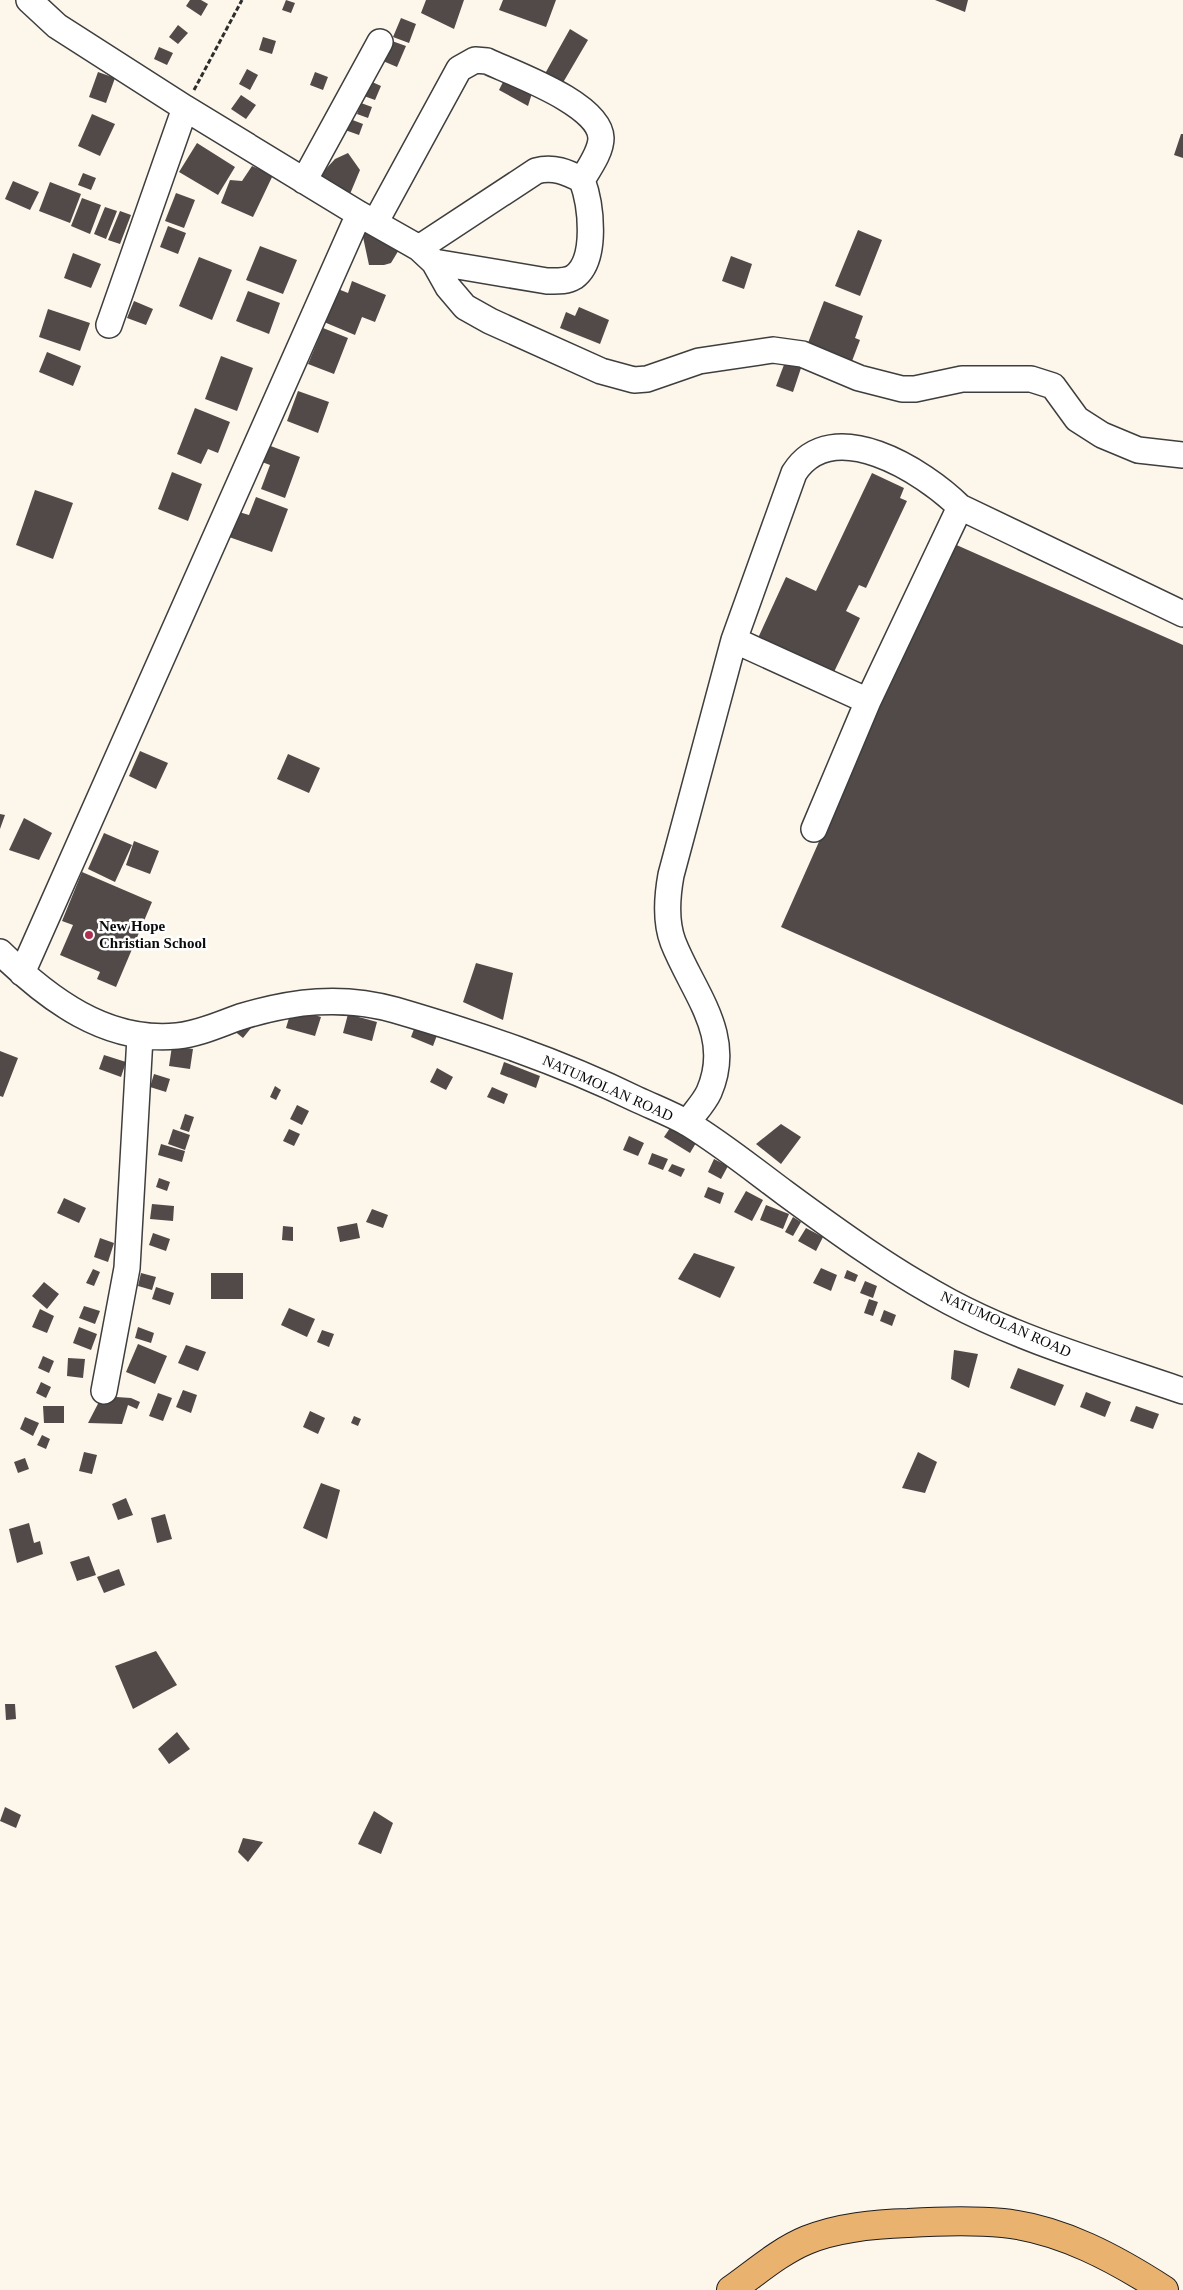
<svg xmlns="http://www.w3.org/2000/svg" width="1183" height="2290" viewBox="0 0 1183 2290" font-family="'Times New Roman',serif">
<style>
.building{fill:#524a49}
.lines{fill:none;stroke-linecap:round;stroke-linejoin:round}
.minor-casing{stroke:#3e3e3e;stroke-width:28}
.major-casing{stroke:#1c1c1c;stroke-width:30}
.path{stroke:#2d2d2d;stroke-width:3;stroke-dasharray:5 2.5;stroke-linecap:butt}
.minor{stroke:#fff;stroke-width:25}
.major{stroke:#e9b26f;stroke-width:28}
.poi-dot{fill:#ab3351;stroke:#fff;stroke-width:2}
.labels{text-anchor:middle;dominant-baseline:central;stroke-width:5;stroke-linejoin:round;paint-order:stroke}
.poi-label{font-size:15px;font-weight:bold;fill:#0b0b0b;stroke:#fff;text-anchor:start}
.street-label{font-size:15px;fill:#0b0b0b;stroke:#fff}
</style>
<rect width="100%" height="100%" fill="#fdf6eb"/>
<path class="building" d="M190,0H201L208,4L201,16L186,6Z
M286,0L295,3L291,13L282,10Z
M426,0H464L454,29L421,13Z
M503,0H556L546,27L499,10Z
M935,0H968L965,12Z
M401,18L416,24L409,43L393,37Z
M178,25L188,33L178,44L169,37Z
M570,29L588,40L561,86L542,79Z
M263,37L276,41L272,54L259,50Z
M392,41L406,46L397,67L383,61Z
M159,47L173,53L167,65L154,59Z
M247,69L258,75L250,90L239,84Z
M98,72L115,78L106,103L89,97Z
M315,72L328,77L323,90L310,85Z
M507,74L534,87L528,106L499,90Z
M370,81L381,86L375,100L364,96Z
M241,95L256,105L246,119L231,109Z
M361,103L372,107L368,118L357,114Z
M92,114L115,124L100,156L78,146Z
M350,119L363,124L359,135L345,130Z
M1181,134H1183V158L1174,155Z
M197,143L235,167L218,195L179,172Z
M348,153L360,170L345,206L311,185L335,159Z
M252,166L273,175L253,217L221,203L230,180L242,181Z
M83,173L96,178L91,190L78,185Z
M13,181L39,192L30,210L5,199Z
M50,182L81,194L70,223L39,211Z
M176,193L195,200L184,228L165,221Z
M82,198L101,205L90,234L71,226Z
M105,207L117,211L106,239L94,234Z
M120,211L131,215L120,244L108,240Z
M168,226L186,233L178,254L160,247Z
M368,227L400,248L391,263L384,265H369L363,237Z
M858,230L882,240L860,296L835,286Z
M260,246L297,260L283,294L246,280Z
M73,253L101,264L91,288L64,278Z
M731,256L752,264L744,289L722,281Z
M199,257L232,270L212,320L179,306Z
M352,281L386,295L375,322L362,317L355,335L324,322L338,289L348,293Z
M248,291L280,303L269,334L236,321Z
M134,301L153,309L146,325L127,318Z
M824,301L863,316L855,338L860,340L852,361L808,343Z
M579,307L609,320L600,344L560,328L566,312L575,316Z
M48,309L90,323L80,351L39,337Z
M323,328L348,338L334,374L308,364Z
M47,352L81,366L73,386L39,372Z
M221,356L253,368L237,411L205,399Z
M785,362L801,368L793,392L776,386Z
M298,391L329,402L318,433L287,421Z
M195,408L230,422L218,453L208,449L201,464L177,454Z
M268,445L300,457L285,498L261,489L270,465L262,462Z
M172,472L202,484L188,521L158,509Z
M872,473L904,488L900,498L907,501L866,588L859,585L846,611L860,618L833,674L758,638L786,577L816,591Z
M35,490L73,503L53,559L16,545Z
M256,497L288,509L272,552L229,537L239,512L249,515Z
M952,543L1183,645V1105L781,927Z
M140,751L168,763L156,789L129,776Z
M288,754L320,768L309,793L277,779Z
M0,814L5,815L0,829Z
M24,818L52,833L39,860L9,850Z
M104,833L132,845L115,882L88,869Z
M134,841L159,851L150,874L126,865Z
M82,872L152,902L116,987L97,979L100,972L60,955L73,925L62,921Z
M476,963L513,973L503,1020L463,1002Z
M292,1008L321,1017L315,1036L286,1028Z
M348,1014L377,1022L372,1041L343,1033Z
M241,1020L251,1028L243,1038L233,1030Z
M417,1021L439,1030L433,1046L411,1037Z
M172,1046L193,1049L190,1069L169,1066Z
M0,1051L18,1058L3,1097L0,1096Z
M104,1055L126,1062L121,1077L99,1069Z
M504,1062L540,1076L536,1088L500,1074Z
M437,1068L453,1077L446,1090L430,1082Z
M154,1074L170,1079L166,1092L150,1087Z
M275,1086L281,1090L276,1100L270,1097Z
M492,1087L508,1094L504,1104L487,1097Z
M297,1105L309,1111L302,1125L290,1119Z
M185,1114L194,1117L189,1132L180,1129Z
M674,1122L699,1138L690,1153L664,1137Z
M781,1124L801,1137L781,1164L756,1144Z
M173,1129L190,1135L185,1150L168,1144Z
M289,1129L300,1134L294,1146L283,1141Z
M629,1136L644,1143L638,1156L623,1150Z
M161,1144L185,1151L182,1162L158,1155Z
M652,1153L668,1159L663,1170L648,1164Z
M714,1159L728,1166L721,1179L708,1172Z
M672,1164L685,1169L681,1177L668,1171Z
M159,1178L170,1182L167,1191L156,1187Z
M708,1187L724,1193L720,1204L704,1197Z
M746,1191L763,1200L752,1221L734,1212Z
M64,1198L86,1208L79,1223L57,1213Z
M152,1204L174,1206L173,1221L150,1219Z
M766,1205L789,1214L783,1229L760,1220Z
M372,1209L388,1215L383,1228L366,1222Z
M793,1217L801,1222L793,1236L785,1232Z
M357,1223L360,1238L340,1242L337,1227Z
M283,1226L293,1227V1241L282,1240Z
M806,1228L823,1237L816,1251L798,1241Z
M153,1233L170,1239L166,1251L149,1245Z
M100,1238L114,1243L108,1262L94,1257Z
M694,1253L735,1267L720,1298L678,1279Z
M821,1268L837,1275L831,1291L813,1283Z
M93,1269L100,1272L94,1286L86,1283Z
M847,1270L858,1275L855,1282L844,1278Z
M141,1273L156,1277L152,1290L138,1286Z
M211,1273H243V1299H211Z
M865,1281L877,1286L873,1298L860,1293Z
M44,1282L59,1294L47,1309L32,1296Z
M156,1287L174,1293L170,1305L152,1299Z
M869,1299L878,1302L873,1316L864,1313Z
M84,1306L100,1311L95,1324L79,1318Z
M289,1308L315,1319L307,1337L281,1325Z
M40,1309L54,1316L47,1333L32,1327Z
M884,1310L896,1315L892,1326L880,1321Z
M79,1327L97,1334L91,1350L73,1343Z
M138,1327L154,1333L151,1343L135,1338Z
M322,1330L334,1334L329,1347L317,1342Z
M138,1344L167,1356L155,1384L126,1372Z
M186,1345L206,1352L198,1371L178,1363Z
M954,1350L978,1354L969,1388L951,1379Z
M43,1356L54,1361L49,1373L38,1368Z
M68,1358L85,1359L83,1378L67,1376Z
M1018,1368L1064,1385L1055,1406L1010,1388Z
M41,1382L51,1387L46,1398L36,1393Z
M183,1390L197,1395L191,1413L176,1407Z
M1086,1392L1111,1402L1105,1417L1080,1407Z
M158,1393L172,1398L163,1421L149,1416Z
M102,1396L131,1398L140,1402L137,1409L128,1405L122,1424L88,1423Z
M43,1406H64V1423H44Z
M1136,1406L1159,1414L1153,1429L1130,1421Z
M310,1411L325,1418L318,1434L303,1427Z
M354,1416L361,1419L358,1426L351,1423Z
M25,1417L39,1423L33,1436L20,1429Z
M42,1435L50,1439L46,1449L37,1445Z
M84,1452L97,1455L92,1474L79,1471Z
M918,1452L937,1462L925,1493L902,1488Z
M25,1458L29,1469L18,1473L14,1462Z
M321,1483L340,1490L327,1539L303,1528Z
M126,1498L133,1515L118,1520L112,1504Z
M165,1514L172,1539L157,1543L151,1518Z
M29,1523L34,1543L40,1541L43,1554L17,1563L9,1529Z
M89,1556L96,1575L77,1581L70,1562Z
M119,1569L125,1585L104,1593L97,1577Z
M156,1651L177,1685L133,1709L115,1666Z
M5,1704H15L16,1719L6,1720Z
M177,1732L190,1749L169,1764L158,1749Z
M5,1807L21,1815L16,1828L0,1821Z
M374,1811L393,1823L381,1854L358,1844Z
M243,1838L263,1842L248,1862L238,1852Z"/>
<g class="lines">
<g class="minor-casing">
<path id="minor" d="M29,0L57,26L185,108L359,214L419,248L434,262L448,287L465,307L490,321L601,371L634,380L647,379L699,361L773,350L802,354L859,378L902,389H915L962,379H1031L1053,386L1077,419L1102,435L1138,450L1183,455
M304,181L380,42
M375,223L459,69L475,60L487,61C515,74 600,104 601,138C601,152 589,168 582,180
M419,248L536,171C553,166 567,172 582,180C591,204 598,260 574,277C566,282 556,281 547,281L434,262
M109,325L185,108
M734,640L868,701L814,829
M868,701L960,507
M0,952C48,999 106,1043 177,1036C199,1034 220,1024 240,1017C292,1001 342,995 395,1010C477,1034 558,1061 636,1099C653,1107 672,1114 689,1124C723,1145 754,1170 785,1193C838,1232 892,1271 950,1302C1023,1341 1105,1364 1183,1391
M22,973L359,214
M687,1123C694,1113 704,1103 709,1092C734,1035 693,993 673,942C665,921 667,897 671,875L734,640L794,473C832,413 924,471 960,507L1183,614
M104,1391L127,1268L140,1037"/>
</g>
<g class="major-casing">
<path id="major" d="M731,2290C755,2273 780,2251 807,2240C839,2227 875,2224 908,2223C940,2221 972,2220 1003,2223C1061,2229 1116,2259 1164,2290"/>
</g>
<path class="path" d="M194,90L242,0"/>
<use href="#minor" class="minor"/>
<use href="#major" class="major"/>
</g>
<circle class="poi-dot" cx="89" cy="935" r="5"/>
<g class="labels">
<g class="poi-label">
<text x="99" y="926">New Hope<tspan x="99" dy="17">Christian School</tspan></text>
</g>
<g class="street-label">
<text transform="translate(608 1088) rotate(24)">NATUMOLAN ROAD</text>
<text transform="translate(1006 1324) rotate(24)">NATUMOLAN ROAD</text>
</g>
</g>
</svg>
